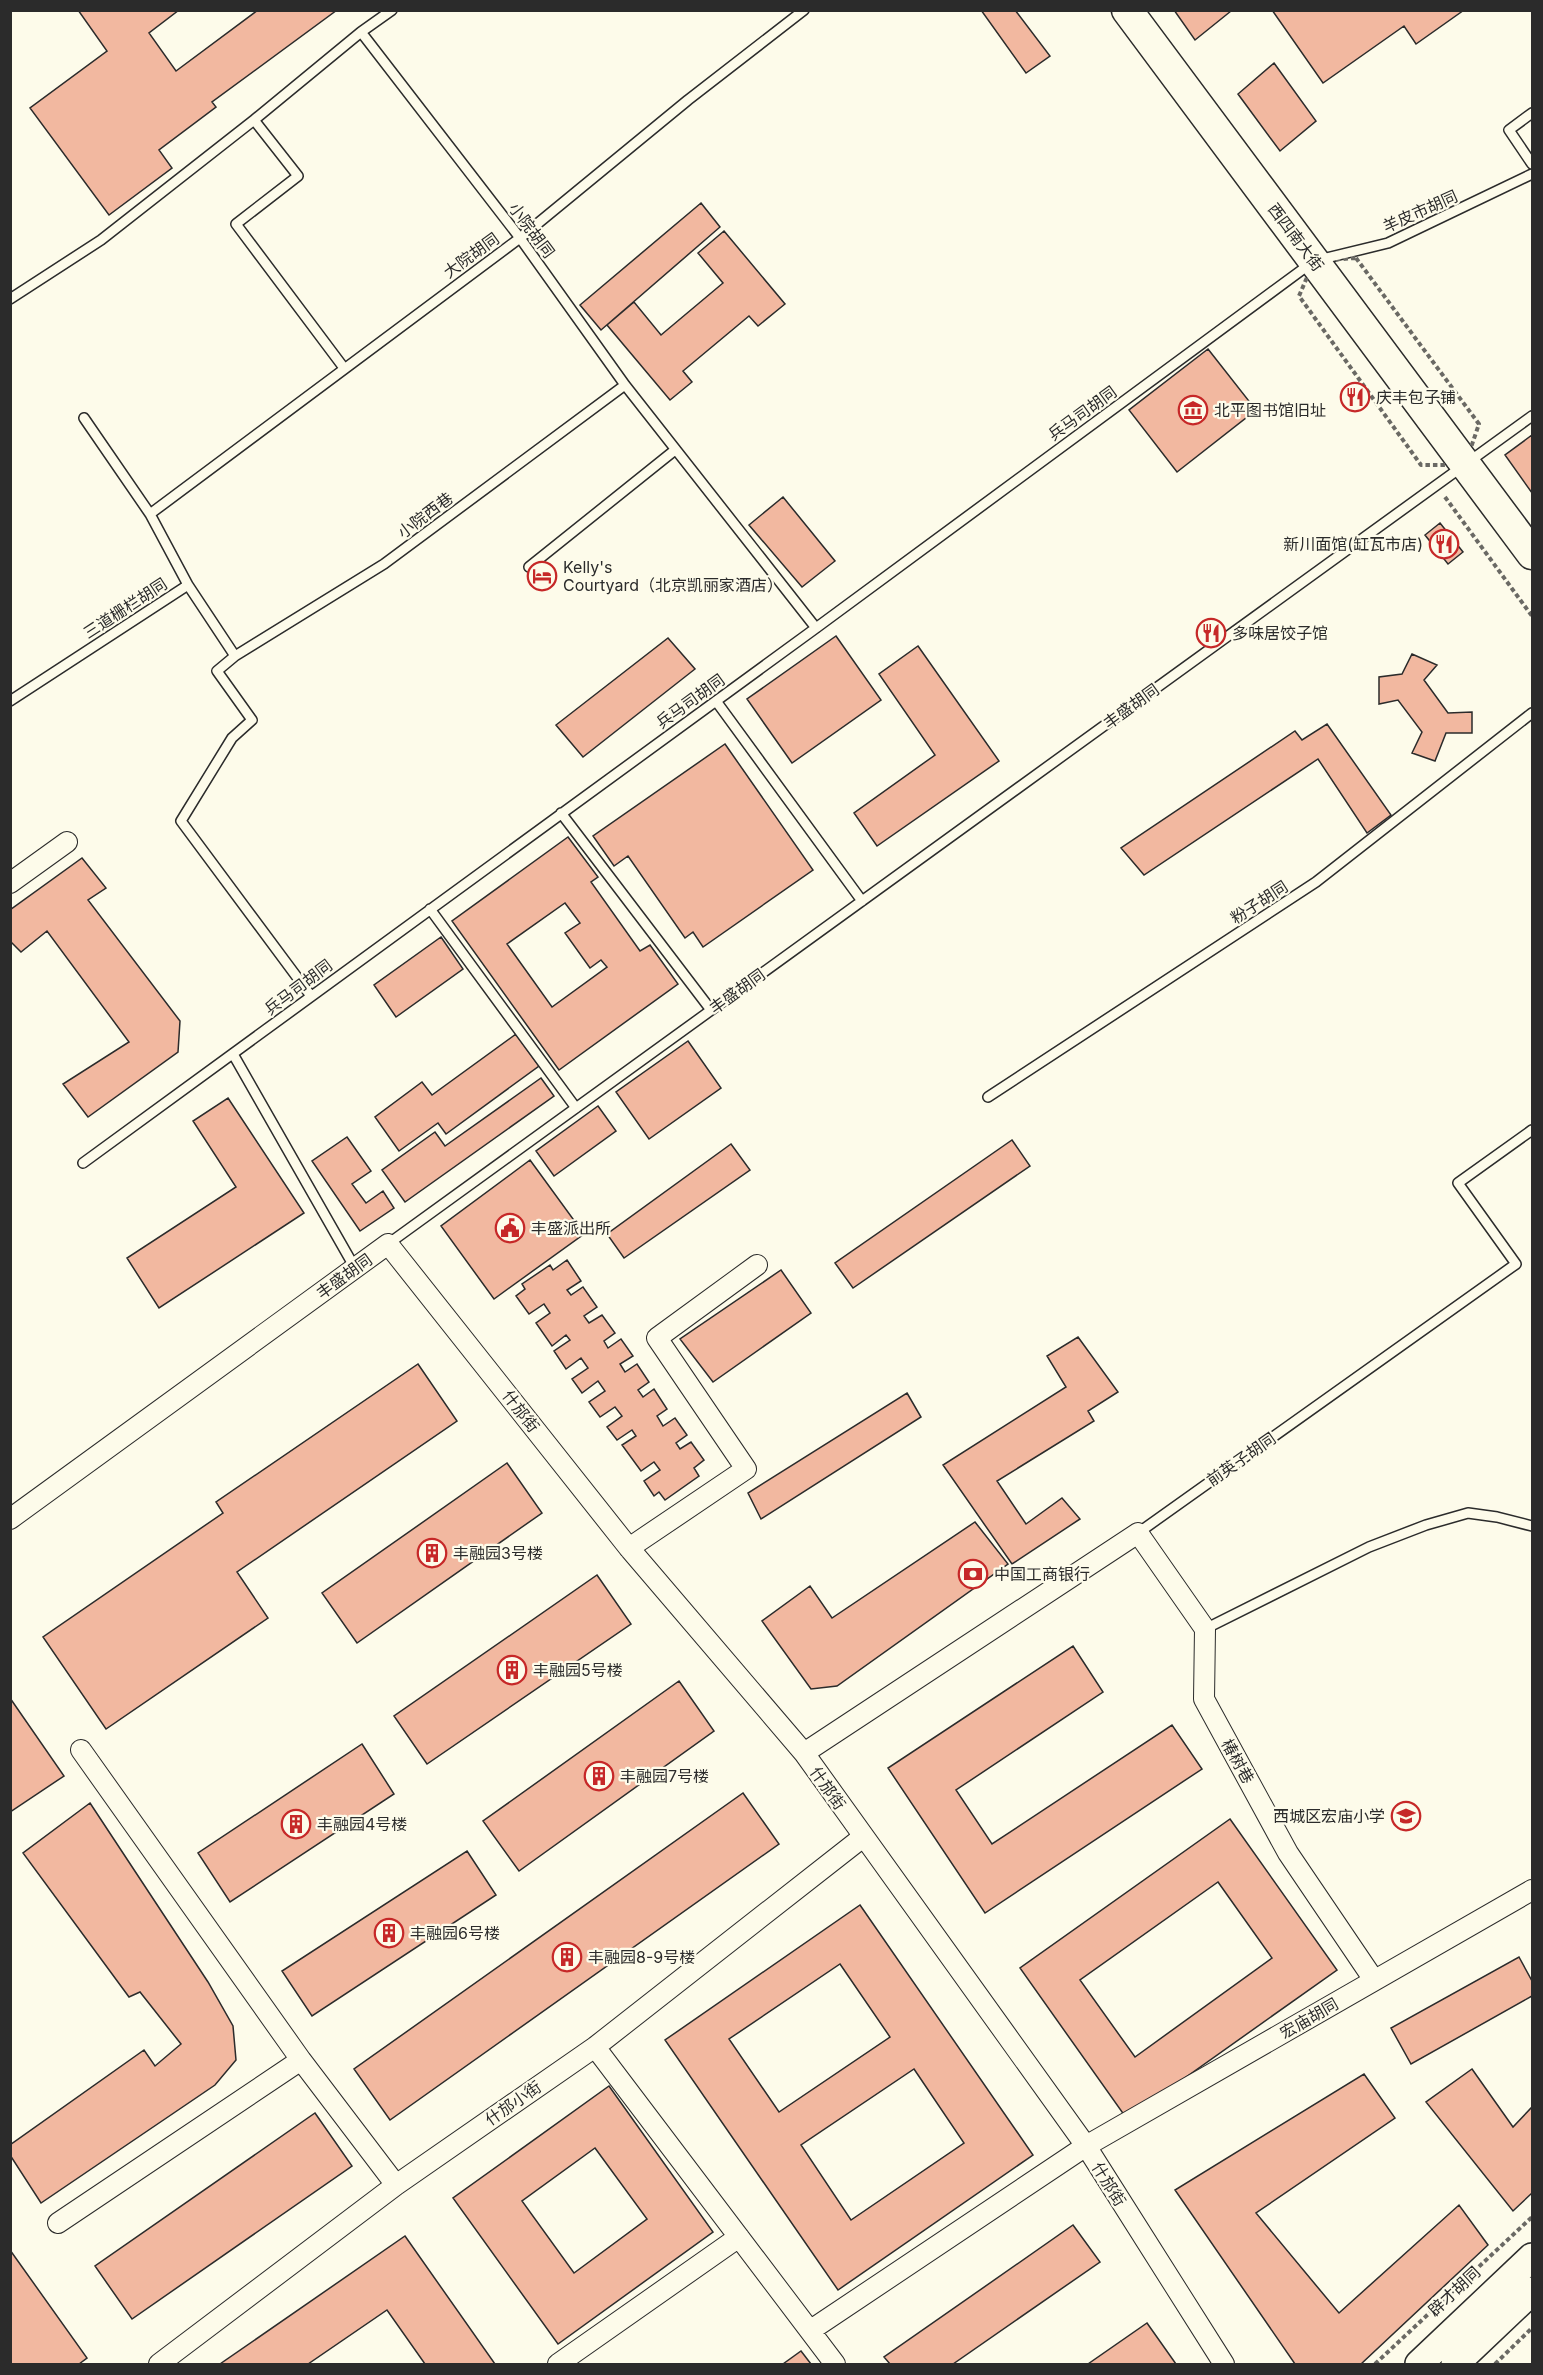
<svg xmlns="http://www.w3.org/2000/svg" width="1543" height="2375" viewBox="0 0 1543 2375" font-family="Inter,'Noto Sans SC',sans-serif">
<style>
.building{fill:#f2b8a0;stroke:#2b2b2b;stroke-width:1.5;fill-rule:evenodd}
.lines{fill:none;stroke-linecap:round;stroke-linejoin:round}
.lane-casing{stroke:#2b2b2b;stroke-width:12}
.street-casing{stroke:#2b2b2b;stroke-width:22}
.secondary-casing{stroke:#2b2b2b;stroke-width:30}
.primary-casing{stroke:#2b2b2b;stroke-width:33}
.path{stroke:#6a6964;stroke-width:4;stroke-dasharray:4.5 3;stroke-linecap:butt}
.lane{stroke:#fdfbea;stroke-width:9}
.street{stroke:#fdfbea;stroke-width:20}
.secondary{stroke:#fdfbea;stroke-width:27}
.primary{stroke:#fdfbea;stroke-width:30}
.labels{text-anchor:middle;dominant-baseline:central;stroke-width:4.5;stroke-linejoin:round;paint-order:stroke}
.street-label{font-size:16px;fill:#2b2b2b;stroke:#fdfbea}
.poi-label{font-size:16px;fill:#2b2b2b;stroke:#fdfbea;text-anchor:start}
</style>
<rect width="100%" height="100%" fill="#fdfbea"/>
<path class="building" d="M78,10H179L149,33L176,71L258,10H337L212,102L216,107L159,150L172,168L109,215L30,108L107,51Z
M981,10H1015L1050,56L1026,73Z
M1174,10H1230L1231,11L1195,40Z
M1272,10H1464L1416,44L1404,26L1323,83Z
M1274,63L1316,121L1280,151L1238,94Z
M701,203L720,227L601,330L580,305Z
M724,231L785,304L758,326L749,316L683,371L692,382L670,400L607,325L634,302L661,335L723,283L698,253Z
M1208,349L1256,410L1177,472L1129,410Z
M1532,435V493L1505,455Z
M783,497L835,561L802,587L749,525Z
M1440,523L1463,552L1448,564L1425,535Z
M836,636L881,700L792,763L747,699Z
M668,638L695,669L583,757L556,725Z
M918,646L999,761L877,846L854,813L935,755L879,674Z
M1412,654L1437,665L1424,680L1448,713L1472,712V733H1446L1435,761L1412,753L1422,732L1398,700L1379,704V677L1402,674Z
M1327,724L1391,815L1367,833L1318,759L1144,875L1121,848L1295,731L1302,740Z
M725,744L813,870L703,947L693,932L685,938L628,856L614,866L593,836Z
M568,837L598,877L591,882L640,951L650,945L678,984L559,1070L452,921ZM565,903L580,923L565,933L590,968L601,960L607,967L552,1007L507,944Z
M82,858L106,888L88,900L180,1021L178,1052L88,1117L63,1084L129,1042L47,931L21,952L10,941V910Z
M441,937L463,969L396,1017L374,985Z
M516,1034L539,1066L446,1134L438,1123L399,1151L375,1117L422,1082L432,1095Z
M688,1041L721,1088L649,1139L616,1092Z
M541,1078L554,1096L405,1202L382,1170L435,1132L445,1146Z
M228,1098L304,1213L159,1308L127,1258L236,1187L193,1121Z
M598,1106L616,1131L554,1176L536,1151Z
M347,1137L371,1171L352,1184L366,1203L383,1191L394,1208L360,1231L312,1161Z
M1012,1140L1030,1166L853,1288L835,1263Z
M731,1144L750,1170L624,1258L607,1234Z
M530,1160L584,1234L494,1299L441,1226Z
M567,1260L581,1281L567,1290L571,1295L583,1287L597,1307L584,1316L589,1323L602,1315L615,1333L604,1341L608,1348L621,1339L633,1356L620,1364L625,1372L637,1364L649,1382L638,1390L643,1397L654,1389L667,1409L657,1416L663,1426L675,1418L687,1435L676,1443L680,1449L691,1442L704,1460L694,1468L699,1476L665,1500L659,1492L654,1496L644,1481L660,1470L654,1462L641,1471L622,1445L636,1436L632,1430L617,1440L607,1427L622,1416L615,1407L600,1417L589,1402L605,1391L598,1381L582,1393L572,1379L588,1368L581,1358L566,1369L554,1351L570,1340L566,1335L552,1346L536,1323L550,1313L544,1304L529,1314L516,1296L525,1289L522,1284L550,1265L553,1270Z
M781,1270L811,1313L713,1382L680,1339Z
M1078,1337L1118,1392L1088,1411L1094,1421L997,1481L1026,1524L1062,1498L1080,1519L1012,1564L943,1465L1066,1387L1047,1356Z
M418,1364L457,1421L237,1572L268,1618L106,1729L43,1637L223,1513L216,1502Z
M907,1393L921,1417L761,1519L748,1493Z
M507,1463L542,1513L357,1643L322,1593Z
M975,1522L1008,1564L837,1686L811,1689L762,1621L810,1586L832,1618Z
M597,1575L631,1624L427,1764L394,1716Z
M1073,1646L1103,1692L956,1790L992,1844L1172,1725L1202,1769L985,1913L888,1768Z
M679,1681L714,1731L519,1871L483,1821Z
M10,1698L64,1776L10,1812Z
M362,1744L394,1794L230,1902L198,1853Z
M743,1793L779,1844L390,2120L354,2069Z
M90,1803L208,1982L233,2026L236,2060L215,2085L41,2203L10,2155V2145L144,2050L155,2066L181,2044L140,1992L129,1997L23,1853Z
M1230,1819L1337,1970L1127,2119L1020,1968ZM1218,1882L1272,1958L1135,2057L1080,1980Z
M467,1851L496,1895L312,2016L282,1971Z
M860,1905L1033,2155L838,2290L665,2040ZM840,1964L890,2037L779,2112L729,2039ZM914,2069L964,2143L851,2220L801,2145Z
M1519,1957L1532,1981V1996L1411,2064L1391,2028Z
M1472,2069L1513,2127L1532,2107V2193L1513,2211L1426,2102Z
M1364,2074L1395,2118L1256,2213L1339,2313L1459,2205L1488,2245L1361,2364H1295L1175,2190Z
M609,2086L713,2232L558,2344L453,2198ZM595,2148L647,2219L574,2273L522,2201Z
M315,2113L352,2166L132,2319L95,2266Z
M1073,2225L1100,2262L953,2364H890L884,2357Z
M405,2236L495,2364H425L387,2310L308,2364H220Z
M10,2250L87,2358L79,2364H10Z
M1147,2323L1176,2364H1088Z
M801,2351L811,2364H783Z"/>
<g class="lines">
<g class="lane-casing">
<path id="lane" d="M361,32L520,238L625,385L816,628
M1532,113L1509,130L1532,164
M254,120L298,176L236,224L344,368
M10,299L101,240L254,120L361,32L392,10
M150,514L520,238L688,100L804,10
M529,567L675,450
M188,585L235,656L217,671L252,720L232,738L181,821L311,996
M235,656L384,564L625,385
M10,701L188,585L150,514L84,418
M716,701L862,901
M561,813L711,1010
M430,909L576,1108
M233,1054L355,1268
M988,1097L1316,882L1532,713
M83,1163L816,628L1314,261L1388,243L1532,174
M388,1244L1532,416
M1138,1533L1516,1264L1458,1183L1532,1130
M1205,1629L1369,1547L1426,1525L1468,1513L1497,1517L1532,1526"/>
</g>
<g class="street-casing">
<path id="street" d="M10,883L67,842
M10,1519L388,1244L629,1548L804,1753L1086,2146L1224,2364
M629,1548L746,1469L657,1338L757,1265
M81,1750L301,2060L396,2185
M804,1753L1138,1533L1205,1629L1204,1699L1288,1853L1374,1980
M595,2047L835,2364
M58,2223L301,2060
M811,2330L1086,2146L1532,1890
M159,2364L396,2185L595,2047L863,1837
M558,2364L739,2237"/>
</g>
<g class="secondary-casing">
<path id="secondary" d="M1419,2364L1532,2257
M1455,2364L1532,2291"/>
</g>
<g class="primary-casing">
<path id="primary" d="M1127,10L1532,554"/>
</g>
<path class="path" d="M1356,258L1479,424L1465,465H1421L1299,296L1314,261Z
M1445,497L1532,616
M1375,2364L1532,2217
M1495,2364L1532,2328"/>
<use href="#lane" class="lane"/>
<use href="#street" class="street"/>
<use href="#secondary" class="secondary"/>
<use href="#primary" class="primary"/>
</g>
<defs>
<g id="restaurant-ring" transform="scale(1.5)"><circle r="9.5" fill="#fdfbea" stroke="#c62828" stroke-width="1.5"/><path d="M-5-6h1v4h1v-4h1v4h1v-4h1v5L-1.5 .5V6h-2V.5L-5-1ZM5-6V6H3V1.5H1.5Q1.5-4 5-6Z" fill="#c62828"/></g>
<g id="museum-ring" transform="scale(1.5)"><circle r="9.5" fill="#fdfbea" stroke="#c62828" stroke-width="1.5"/><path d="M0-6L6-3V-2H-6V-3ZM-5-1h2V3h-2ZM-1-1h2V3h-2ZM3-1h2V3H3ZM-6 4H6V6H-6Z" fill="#c62828"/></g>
<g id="hotel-ring" transform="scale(1.5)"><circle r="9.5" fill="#fdfbea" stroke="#c62828" stroke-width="1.5"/><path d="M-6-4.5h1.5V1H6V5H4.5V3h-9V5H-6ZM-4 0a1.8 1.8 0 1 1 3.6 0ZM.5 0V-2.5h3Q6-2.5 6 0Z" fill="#c62828"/></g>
<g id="civic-ring" transform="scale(1.5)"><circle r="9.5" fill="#fdfbea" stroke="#c62828" stroke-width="1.5"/><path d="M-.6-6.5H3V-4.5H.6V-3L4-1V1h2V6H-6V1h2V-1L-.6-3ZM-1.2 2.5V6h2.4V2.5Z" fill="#c62828"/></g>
<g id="building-ring" transform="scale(1.5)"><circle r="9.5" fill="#fdfbea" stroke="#c62828" stroke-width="1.5"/><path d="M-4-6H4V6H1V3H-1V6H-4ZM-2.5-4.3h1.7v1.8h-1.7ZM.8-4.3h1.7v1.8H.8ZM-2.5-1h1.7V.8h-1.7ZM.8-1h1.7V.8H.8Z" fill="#c62828"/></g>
<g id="bank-ring" transform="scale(1.5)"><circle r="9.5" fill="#fdfbea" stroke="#c62828" stroke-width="1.5"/><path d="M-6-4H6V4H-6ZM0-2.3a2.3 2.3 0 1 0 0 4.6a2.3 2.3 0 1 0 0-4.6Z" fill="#c62828"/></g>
<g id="school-ring" transform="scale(1.5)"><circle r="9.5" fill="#fdfbea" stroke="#c62828" stroke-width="1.5"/><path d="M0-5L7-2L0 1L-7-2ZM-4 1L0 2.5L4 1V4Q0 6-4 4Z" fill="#c62828"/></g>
</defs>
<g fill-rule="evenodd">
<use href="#restaurant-ring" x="1355" y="397"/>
<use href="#museum-ring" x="1193" y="410"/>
<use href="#restaurant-ring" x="1444" y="544"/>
<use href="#hotel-ring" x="542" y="576"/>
<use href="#restaurant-ring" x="1211" y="633"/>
<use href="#civic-ring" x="510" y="1228"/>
<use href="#building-ring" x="432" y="1553"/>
<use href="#bank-ring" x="973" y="1574"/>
<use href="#building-ring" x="512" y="1670"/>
<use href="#building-ring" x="599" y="1776"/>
<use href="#school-ring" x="1406" y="1816"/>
<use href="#building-ring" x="296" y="1824"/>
<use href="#building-ring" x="389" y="1933"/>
<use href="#building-ring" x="567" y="1957"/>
</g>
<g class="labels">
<g class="street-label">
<text transform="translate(1420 211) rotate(-24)">羊皮市胡同</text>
<text transform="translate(532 230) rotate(53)">小院胡同</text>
<text transform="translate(1296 237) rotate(53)">西四南大街</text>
<text transform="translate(471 255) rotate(-36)">大院胡同</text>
<text transform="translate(1082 413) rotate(-36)">兵马司胡同</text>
<text transform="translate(425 515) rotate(-37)">小院西巷</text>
<text transform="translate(125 608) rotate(-33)">三道栅栏胡同</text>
<text transform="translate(690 701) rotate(-36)">兵马司胡同</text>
<text transform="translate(1131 706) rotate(-36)">丰盛胡同</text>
<text transform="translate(1259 902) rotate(-33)">粉子胡同</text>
<text transform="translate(298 987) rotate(-37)">兵马司胡同</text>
<text transform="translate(737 991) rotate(-36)">丰盛胡同</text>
<text transform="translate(344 1276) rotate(-36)">丰盛胡同</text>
<text transform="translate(521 1411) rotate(52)">什邡街</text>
<text transform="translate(1241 1459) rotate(-35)">前英子胡同</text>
<text transform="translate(1238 1761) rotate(61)">椿树巷</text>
<text transform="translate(828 1788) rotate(55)">什邡街</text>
<text transform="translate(1309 2018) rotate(-30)">宏庙胡同</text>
<text transform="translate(513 2103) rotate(-35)">什邡小街</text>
<text transform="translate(1109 2184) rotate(58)">什邡街</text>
<text transform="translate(1454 2291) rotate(-43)">辟才胡同</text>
</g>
<g class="poi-label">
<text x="1376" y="397">庆丰包子铺</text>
<text x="1214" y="410">北平图书馆旧址</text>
<text x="1423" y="544" text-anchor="end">新川面馆(缸瓦市店)</text>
<text x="563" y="567">Kelly's<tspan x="563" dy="18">Courtyard（北京凯丽家酒店）</tspan></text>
<text x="1232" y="633">多味居饺子馆</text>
<text x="531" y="1228">丰盛派出所</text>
<text x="453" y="1553">丰融园3号楼</text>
<text x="994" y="1574">中国工商银行</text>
<text x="533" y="1670">丰融园5号楼</text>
<text x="620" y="1776">丰融园7号楼</text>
<text x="1385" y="1816" text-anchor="end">西城区宏庙小学</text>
<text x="317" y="1824">丰融园4号楼</text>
<text x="410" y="1933">丰融园6号楼</text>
<text x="588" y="1957">丰融园8-9号楼</text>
</g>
</g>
<rect width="1543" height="2375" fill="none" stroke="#2b2b2b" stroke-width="24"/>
</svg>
